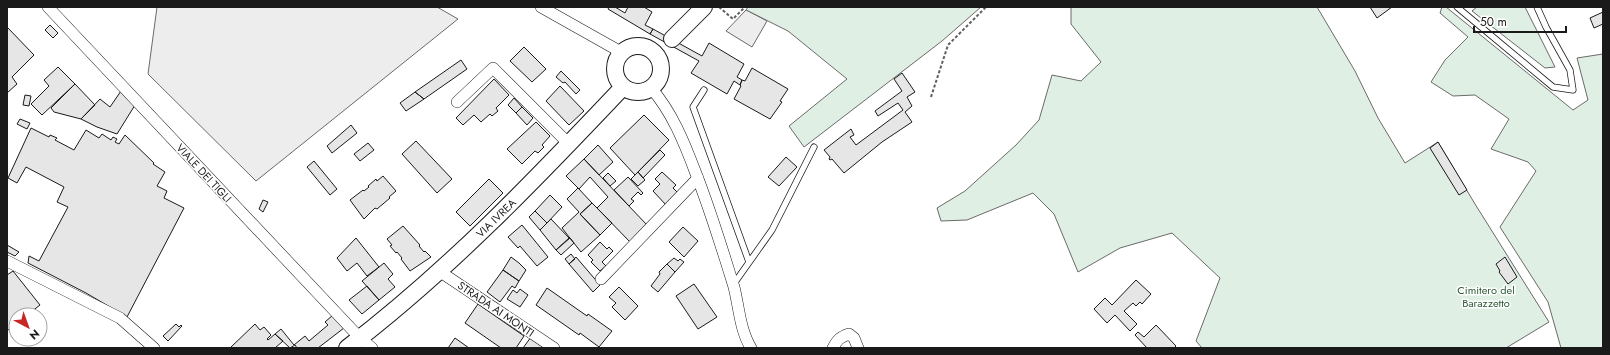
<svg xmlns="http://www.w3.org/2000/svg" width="1610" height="355" viewBox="0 0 1610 355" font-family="Jost,sans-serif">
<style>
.green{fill:#e0efe3;stroke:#6a6a6a}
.parking{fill:#ededed;stroke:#6a6a6a}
.building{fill:#e6e6e6;stroke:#1a1a1a}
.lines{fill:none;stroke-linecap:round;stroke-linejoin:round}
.lane-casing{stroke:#1a1a1a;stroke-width:7}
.street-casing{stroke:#1a1a1a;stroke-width:12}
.secondary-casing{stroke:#1a1a1a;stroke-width:18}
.path{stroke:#5f5f5f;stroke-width:2;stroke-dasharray:3 2;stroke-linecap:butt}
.lane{stroke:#fff;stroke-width:5.5}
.street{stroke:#fff;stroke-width:11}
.secondary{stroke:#fff;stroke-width:16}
.labels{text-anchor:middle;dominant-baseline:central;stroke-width:3;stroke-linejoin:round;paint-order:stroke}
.street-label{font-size:11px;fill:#1a1a1a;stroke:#fff}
.park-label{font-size:11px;fill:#2b5a34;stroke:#fff}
</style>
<rect width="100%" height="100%" fill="#fff"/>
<path class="green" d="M748,7H981L942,41L804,147L789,126L847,79L788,31L746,10Z
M1071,7H1317L1355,71L1378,118L1405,163L1438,142L1475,204L1549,322L1506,348H1202L1196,341L1220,278L1172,233L1120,248L1078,272L1054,214L1033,193L967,220L941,221L937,208L965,191L1016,145L1039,120L1052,75L1081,81L1101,62L1071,24Z
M1442,7H1446L1573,110L1588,100L1577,58L1603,54V348H1561L1548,302L1500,227L1536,171L1528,162L1491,149L1509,119L1475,95L1453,96L1431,82L1445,60L1468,37L1440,13Z
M1477,7H1525L1555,67L1545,68L1472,11Z"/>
<path class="parking" d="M157,7H437L458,19L256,181L148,74Z
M746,10L767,21L752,47L726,31Z"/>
<path class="building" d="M609,7H615L625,13L628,7H644L652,12L645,25L653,29L650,34L608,9Z
M1370,7H1392L1377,18Z
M1603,12V24L1594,28L1590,18Z
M50,25L58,33L53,38L45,30Z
M7,27L34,55L12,77L17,84L7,93Z
M653,29L702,56L709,43L744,64L737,77L742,80L740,85L734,81L727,94L691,73L699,61L650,34Z
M524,47L546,69L532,82L510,61Z
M461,60L467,69L424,99L415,92Z
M58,67L75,84L42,115L31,104L49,86L44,80Z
M752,68L788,89L780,101L782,102L770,119L734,99L741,86L740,85L742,80L745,81Z
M561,71L580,90L576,94L565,82L563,83L556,77Z
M902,73L915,92L907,97L912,106L905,112L912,122L882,142L844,173L832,159L830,160L829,159L830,157L824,150L851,129L854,135L850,137L856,145L903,110L898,103L878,116L875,111L902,91L894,79Z
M494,79L509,95L496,108L498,111L492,116L490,114L481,122L474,115L463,125L456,118Z
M75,84L95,105L81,119L54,112L51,108Z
M560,86L584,111L569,125L546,101Z
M121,91L135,105L117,134L97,127L81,119L100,99L110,107Z
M415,92L424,99L406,111L400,103Z
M25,95L31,96L29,106L23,105Z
M514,98L522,107L516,113L508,105Z
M522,107L533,118L527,125L516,113Z
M644,115L669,140L635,175L610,148Z
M20,119L30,123L27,129L17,124Z
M536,122L550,136L542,145L544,147L538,153L535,151L522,164L507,149Z
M351,125L357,133L332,153L327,146Z
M31,128L49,137L50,135L57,138L55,140L74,150L86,130L99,138L102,134L111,140L113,137L117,139L115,142L119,144L125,135L154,163L153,164L165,172L157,186L167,191L164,198L184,208L127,317L86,293L28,263L29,256L39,261L68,207L57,202L64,187L26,167L17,183L8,178Z
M416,141L452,179L437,193L402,154Z
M1438,142L1467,190L1459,195L1430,148Z
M368,143L374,150L360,161L354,154Z
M598,145L613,162L599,175L584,159Z
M660,150L665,155L643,178L638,172Z
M786,157L797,167L779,186L768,177Z
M584,159L648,226L631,243L597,208L608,197L590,177L579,189L566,176Z
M314,161L337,189L330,195L307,167Z
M638,172L645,180L638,186L631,179Z
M662,172L676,185L673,188L679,194L667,206L653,191L660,184L655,179Z
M608,173L616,181L610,186L603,178Z
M383,176L396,191L389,197L390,198L377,209L375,208L364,219L350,200L363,190L364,191L369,187L368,186L376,179L377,181Z
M628,177L643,193L641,195L638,192L631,199L634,201L629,206L614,190Z
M489,179L503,193L470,226L456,212Z
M578,188L592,203L580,214L600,235L581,252L562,228L579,212L567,199Z
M550,195L562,207L547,223L535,211Z
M263,200L268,202L263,212L259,209Z
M592,203L612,223L600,235L580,214Z
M535,211L547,223L540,230L529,217Z
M551,219L569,238L556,250L540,230Z
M522,225L548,257L537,266L520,246L518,248L508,237Z
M403,226L420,245L419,246L424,252L425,251L431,257L410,271L401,259L402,258L397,252L396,253L390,246L392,245L387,239Z
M683,227L698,241L684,257L669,242Z
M356,238L379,267L367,276L357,263L347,271L337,258Z
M570,238L574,243L561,255L556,250Z
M600,242L607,249L609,247L613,251L602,262L606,266L600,271L591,262L593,260L588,255Z
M7,245L19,252L15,256L7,252Z
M571,254L575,259L569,264L565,259Z
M511,257L519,263L526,270L519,281L503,270Z
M576,257L600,285L593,292L569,264Z
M1505,257L1517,277L1508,284L1499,272L1500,271L1496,264Z
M674,258L678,261L680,259L684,262L675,272L667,264Z
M384,263L393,274L388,279L395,287L379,300L362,281Z
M667,264L675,272L658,292L651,286L660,274L659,272Z
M503,270L519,281L515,288L512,286L500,302L487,292Z
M13,271L40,305L27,315H16V323L7,331V275Z
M1136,280L1151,294L1142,304L1140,302L1136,306L1133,303L1124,311L1137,324L1130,331L1115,315L1107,323L1094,309L1105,298L1112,305Z
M694,284L717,317L698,329L676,296Z
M367,286L379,300L362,314L349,300Z
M619,287L638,306L625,320L612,307L616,303L609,297Z
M547,288L587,316L588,314L612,331L599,347L580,333L579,335L536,305Z
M520,289L528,295L520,307L507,299L513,290L517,293Z
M478,304L524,336L516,348H501L465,323Z
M333,315L344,328L318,348H297L295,345L290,348L275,334L281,329L294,345L305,336L309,341L328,325L325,322Z
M176,324L179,327L181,325L182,326L168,341L163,336Z
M255,324L260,330L264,327L271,335L267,339L268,340L275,334L283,341L275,348H230Z
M1156,325L1176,346L1174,348H1147L1135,335L1138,332L1144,337Z
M531,337L547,348H523Z
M455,338L469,348H448Z"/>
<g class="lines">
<g class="lane-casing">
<path id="lane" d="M1457,7L1553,87L1573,90L1570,70L1546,27L1537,7
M704,90L693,107L749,262
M733,285L772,230L814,147"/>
</g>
<g class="street-casing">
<path id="street" d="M48,7L360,338L372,348
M541,7L621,52
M651,88C672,112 684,142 695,171C710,209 722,248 734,287C739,307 740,330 751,348
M457,102L493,68L569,144
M7,261L120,318L154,348
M439,271L554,348
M601,279L698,178
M833,348C837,340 840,337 849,334L854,338L858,348"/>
</g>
<g class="secondary-casing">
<path id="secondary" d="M672,39L704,7
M615 69a23 23 0 1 1 46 0a23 23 0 1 1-46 0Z
M347,348C448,271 536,179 623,87"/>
</g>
<path class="path" d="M719,7L733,19L745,7
M931,97L948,45L986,7"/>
<use href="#lane" class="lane"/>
<use href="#street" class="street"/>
<use href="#secondary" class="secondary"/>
</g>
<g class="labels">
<g class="street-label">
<text transform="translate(204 173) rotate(47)">VIALE DEI TIGLI</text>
<text transform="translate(496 218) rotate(-44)">VIA IVREA</text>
<text transform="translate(496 309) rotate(34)">STRADA AI MONTI</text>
</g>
<g class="park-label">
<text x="1486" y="290">Cimitero del<tspan x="1486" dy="13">Barazzetto</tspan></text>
</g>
</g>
<rect width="1610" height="355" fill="none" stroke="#1a1a1a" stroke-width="16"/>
<g transform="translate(28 327) rotate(139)"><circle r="19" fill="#ffffff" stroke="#a3a3a3"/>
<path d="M0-3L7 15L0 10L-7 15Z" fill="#c62828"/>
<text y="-6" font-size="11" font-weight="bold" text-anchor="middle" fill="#1a1a1a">N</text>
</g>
<path d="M1474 26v6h92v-6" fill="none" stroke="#1a1a1a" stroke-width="2"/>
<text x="1480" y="26" font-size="12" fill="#1a1a1a" stroke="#ffffff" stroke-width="3" paint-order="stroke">50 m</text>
</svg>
